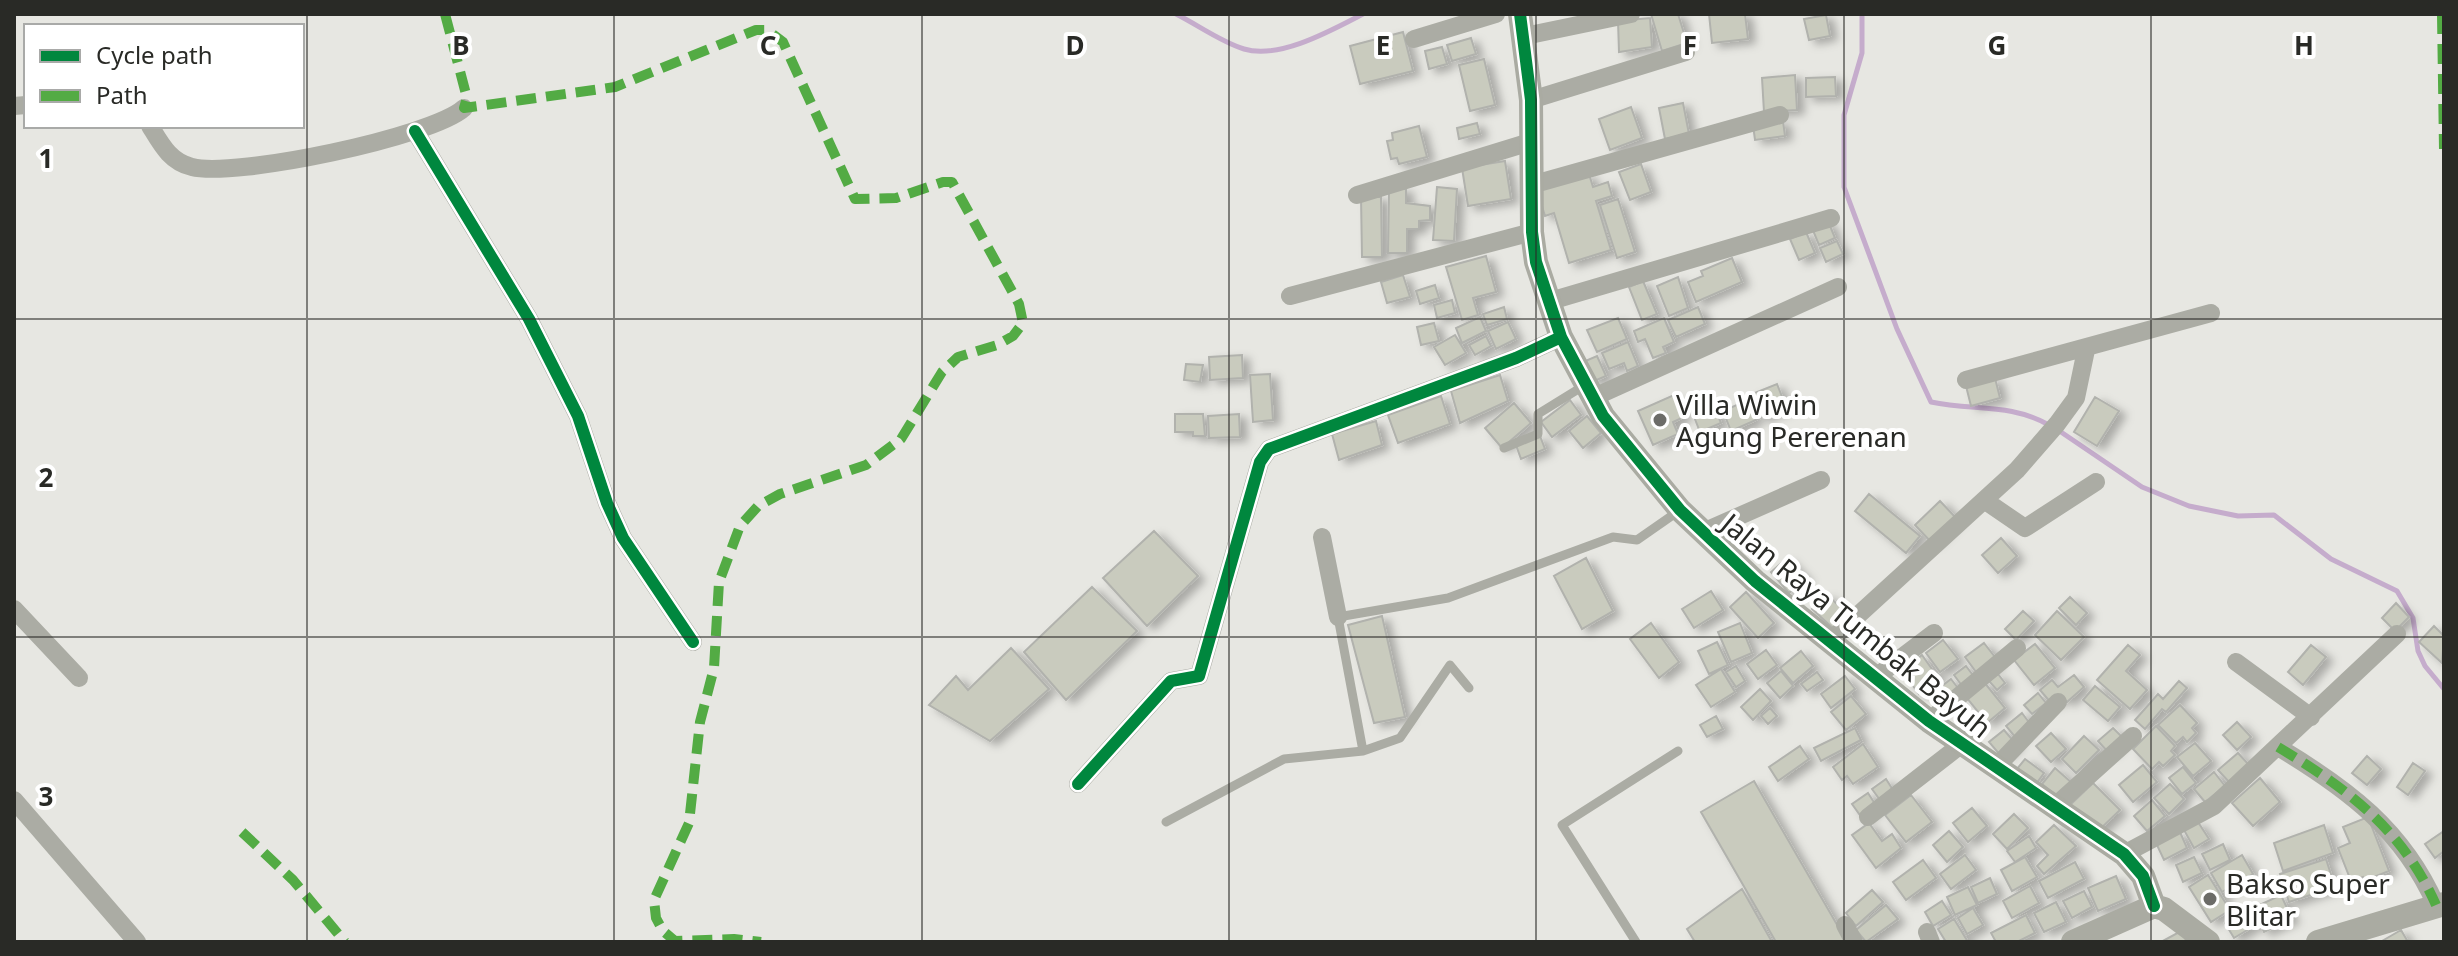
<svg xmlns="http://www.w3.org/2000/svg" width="2458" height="956" viewBox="0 0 2458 956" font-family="'Noto Sans',sans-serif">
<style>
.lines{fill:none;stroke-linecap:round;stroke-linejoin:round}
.stream{stroke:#c5accc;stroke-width:5}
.building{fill:#c9cbbe;stroke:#b1b2ad;stroke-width:2;filter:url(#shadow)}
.lane{stroke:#abaca4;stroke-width:9}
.street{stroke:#abaca4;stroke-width:18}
.secondary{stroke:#aaaba2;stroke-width:24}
.quiet{stroke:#53ab44;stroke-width:10;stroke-dasharray:20 10;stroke-linecap:butt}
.cycleway-casing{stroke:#fff;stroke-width:17}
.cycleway{stroke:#00873e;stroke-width:12}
.grid{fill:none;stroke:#292a26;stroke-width:2;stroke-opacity:0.55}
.poi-dot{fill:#6c6c68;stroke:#fff;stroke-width:3}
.labels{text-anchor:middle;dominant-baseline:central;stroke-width:8;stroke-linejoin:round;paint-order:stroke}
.poi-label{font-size:28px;fill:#292a26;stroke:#fff;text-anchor:start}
.street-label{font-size:28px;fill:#292a26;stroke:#fff}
.grid-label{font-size:26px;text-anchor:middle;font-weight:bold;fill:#292a26;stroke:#fff;stroke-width:8;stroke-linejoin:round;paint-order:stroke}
</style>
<defs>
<filter id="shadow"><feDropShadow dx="7" dy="4" stdDeviation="4" flood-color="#0004"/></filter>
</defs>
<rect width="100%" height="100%" fill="#e7e7e2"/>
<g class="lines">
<path class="stream" d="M1176,14C1198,25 1221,42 1244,49C1279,60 1332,30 1363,14
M1862,14V53L1844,115V187L1897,329L1931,402C1974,411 2010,403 2049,425
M2058,430L2142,487L2189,506L2238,516L2274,515L2331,559L2397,591L2413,618L2418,651L2425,666L2444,689"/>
</g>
<path class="building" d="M1651,14H1678L1687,43L1662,51Z
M1709,14H1745L1748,39L1712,43Z
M1826,15L1830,36L1809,40L1804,19Z
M1650,18L1652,47L1619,52L1618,21Z
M1403,32L1413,71L1360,84L1350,46Z
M1471,38L1476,54L1452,61L1447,45Z
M1442,47L1447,64L1429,69L1425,51Z
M1484,59L1495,105L1470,111L1459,65Z
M1795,75L1797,110L1764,112L1762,78Z
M1835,77L1836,96L1806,97V78Z
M1683,103L1689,134L1665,139L1659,108Z
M1631,107L1642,138L1610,150L1599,119Z
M1783,121L1785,136L1755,140L1753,125Z
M1477,123L1480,134L1459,139L1457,128Z
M1419,126L1427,157L1399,164L1397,158L1391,159L1387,141L1393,140L1392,133Z
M1505,161L1511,199L1468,206L1462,168Z
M1641,164L1651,192L1630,200L1619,172Z
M1589,174L1593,187L1608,182L1612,196L1596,201L1611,250L1569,263L1554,213L1545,216L1537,190Z
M1437,187L1457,189L1454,241L1433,240Z
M1389,189H1406V203L1430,206V220L1419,221V229H1407V253H1388Z
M1361,197H1381L1382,257H1362Z
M1618,199L1635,252L1617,258L1600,205Z
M1828,221L1835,238L1819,245L1812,228Z
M1806,232L1815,253L1799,260L1790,239Z
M1837,241L1843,254L1826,262L1820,248Z
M1486,256L1496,292L1473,298L1478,315L1462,320L1446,267Z
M1732,258L1742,282L1696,302L1688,282L1703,276L1701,271Z
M1403,275L1410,297L1387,303L1381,282Z
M1678,277L1688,308L1669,316L1657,286Z
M1643,281L1657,314L1642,320L1629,287Z
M1435,285L1439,298L1420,304L1416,291Z
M1452,300L1455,313L1437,318L1434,305Z
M1504,307L1507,319L1487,325L1483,314Z
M1698,307L1705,324L1676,337L1668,320Z
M1480,317L1486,331L1462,343L1456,328Z
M1618,318L1627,339L1597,352L1587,330Z
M1664,318L1674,342L1663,347L1666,353L1653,358L1645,339L1638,342L1634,331Z
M1508,322L1516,339L1496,349L1488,331Z
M1434,323L1439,341L1421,345L1417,327Z
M1455,335L1466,353L1445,365L1434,347Z
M1486,336L1491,346L1475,355L1469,345Z
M1628,342L1638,366L1627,371L1624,363L1609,369L1602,353Z
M1242,355L1243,378L1210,380L1209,357Z
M1597,356L1606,376L1592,382L1583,362Z
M1186,364L1203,365L1200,382L1184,380Z
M1270,374L1273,420L1253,422L1250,375Z
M1500,375L1508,401L1460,423L1451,391Z
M1995,378L2000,398L1971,406L1966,386Z
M1777,384L1786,407L1761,418L1752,394Z
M1674,395L1684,417L1673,422L1678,434L1653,445L1638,411Z
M1441,396L1450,424L1398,443L1388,415Z
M2095,397L2119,411L2097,446L2074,432Z
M1570,400L1581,415L1552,437L1541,422Z
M1748,400L1756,420L1731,431L1723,411Z
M1712,401L1721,423L1700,432L1691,409Z
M1514,403L1531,423L1502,448L1485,428Z
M1175,414H1203L1205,436H1193V432H1175Z
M1239,414L1240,437L1209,438L1208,416Z
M1587,416L1601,433L1583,448L1569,431Z
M1376,421L1382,445L1339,460L1332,434Z
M1540,436L1545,449L1521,459L1516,445Z
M1869,494L1920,536L1906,553L1855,511Z
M1940,501L1956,518L1931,542L1915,525Z
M1154,531L1198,576L1147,626L1103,578Z
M2001,538L2017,556L1998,573L1982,555Z
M1586,558L1613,611L1582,629L1554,576Z
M1787,558L1806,579L1789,593L1771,572Z
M1092,587L1137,631L1066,700L1024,652Z
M1711,591L1723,610L1694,628L1682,609Z
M1746,592L1774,623L1758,638L1730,607Z
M1826,594L1849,615L1835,630L1812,609Z
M2070,597L2087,613L2076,625L2059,608Z
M2396,603L2409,617L2395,631L2382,618Z
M2023,611L2034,621L2016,640L2005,629Z
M2057,611L2084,637L2061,660L2035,635Z
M1382,616L1405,717L1374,723L1348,625Z
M1651,623L1679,662L1659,678L1630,639Z
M1740,623L1752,653L1731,662L1718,632Z
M2434,626L2444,636L2442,663L2419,642Z
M1943,640L1958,659L1940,672L1926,653Z
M1717,642L1728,665L1709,674L1698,651Z
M1984,643L1998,661L1979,676L1965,657Z
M2035,644L2055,668L2034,685L2014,660Z
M2128,645L2140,655L2126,671L2147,690L2130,709L2097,680Z
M2311,645L2326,657L2303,685L2288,672Z
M1011,648L1049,689L990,741L929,705L956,676L968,690Z
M1766,650L1777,665L1758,679L1747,664Z
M1801,651L1813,666L1793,683L1780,668Z
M1922,655L1939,679L1919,694L1902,671Z
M1736,666L1745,681L1736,687L1726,672Z
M1966,666L1975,678L1963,687L1954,675Z
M1721,669L1735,692L1711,707L1696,685Z
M1781,671L1793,686L1780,698L1767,683Z
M1817,672L1823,680L1807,691L1801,684Z
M1998,674L2005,683L1997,690L1989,681Z
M2074,675L2084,687L2067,702L2062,696L2052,704L2040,690L2052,680L2058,687Z
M1845,676L1855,689L1831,708L1821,694Z
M1951,679L1961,692L1943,706L1933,693Z
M2179,681L2187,688L2166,712L2162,709L2145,729L2135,720L2158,694L2163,699Z
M1984,682L2005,708L1987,723L1966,697Z
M2095,686L2120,707L2108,721L2083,700Z
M1760,689L1771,701L1753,720L1741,707Z
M2038,693L2046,703L2032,714L2024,705Z
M1851,696L1866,714L1846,730L1831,712Z
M2180,705L2197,723L2192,728L2196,733L2187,742L2183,737L2176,743L2158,725Z
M1770,708L1777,716L1768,724L1761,716Z
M2022,713L2031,725L2016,738L2006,726Z
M1716,716L1723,729L1707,737L1700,725Z
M2237,722L2251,737L2237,750L2223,735Z
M2156,726L2175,746L2171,751L2175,755L2163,766L2159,762L2152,769L2133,749Z
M1855,728L1861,740L1821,761L1814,748Z
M2113,728L2123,738L2108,752L2098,741Z
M2004,730L2016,744L2001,756L1989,742Z
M2051,733L2066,749L2051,762L2036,746Z
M2084,736L2099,750L2076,773L2062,759Z
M2195,743L2211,761L2193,776L2177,757Z
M1863,744L1878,767L1853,784L1847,776L1842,780L1833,767Z
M1800,746L1809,759L1778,781L1769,767Z
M2238,753L2249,765L2230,783L2218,770Z
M2367,756L2381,769L2367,785L2352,773Z
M2025,759L2044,773L2036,784L2016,770Z
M2413,763L2425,771L2408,795L2397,787Z
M2143,765L2157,782L2133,802L2119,785Z
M2183,767L2196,783L2182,794L2169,778Z
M2055,768L2072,783L2059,798L2042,784Z
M2214,772L2225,786L2205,802L2194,789Z
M2260,778L2280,802L2253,826L2232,803Z
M1886,779L1893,790L1880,800L1872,789Z
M1754,781L1847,942H1776L1701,812Z
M2093,783L2120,810L2097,832L2070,805Z
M2170,784L2184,799L2169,814L2154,798Z
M1868,793L1877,807L1862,818L1852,804Z
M1911,795L1932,822L1906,842L1885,815Z
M2152,800L2165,816L2147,831L2134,816Z
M1972,808L1987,826L1968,842L1953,823Z
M2014,814L2028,828L2007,849L1993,834Z
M2368,817L2389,871L2364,881L2363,877L2351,881L2338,848L2350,843L2343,827Z
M2198,822L2209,839L2194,848L2184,830Z
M1869,823L1882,841L1892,834L1901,848L1876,868L1852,835Z
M2054,825L2076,846L2044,874L2037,866L2048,855L2036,842Z
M2324,825L2333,853L2283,871L2274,843Z
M1949,831L1963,847L1947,862L1933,845Z
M2444,831V851L2435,858L2425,844Z
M2180,832L2187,848L2164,860L2156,843Z
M2029,836L2036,848L2015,862L2007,851Z
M2223,844L2230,860L2210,870L2202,854Z
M1965,855L1976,870L1951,889L1940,874Z
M2242,855L2253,874L2222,892L2211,873Z
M2025,857L2037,877L2012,891L2001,870Z
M2194,857L2202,873L2183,882L2176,865Z
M2326,859L2335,887L2289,902L2280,874Z
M1923,860L1936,878L1906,900L1893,882Z
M2075,862L2084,879L2048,898L2039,881Z
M2208,875L2230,910L2211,922L2189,887Z
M2116,876L2126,899L2098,911L2088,888Z
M1990,878L1997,894L1978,903L1971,887Z
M2030,886L2039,903L2012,918L2003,901Z
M1968,887L1977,905L1955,915L1947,897Z
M1742,889L1772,942H1695L1687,929Z
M1872,890L1883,902L1856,926L1846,913Z
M2084,891L2092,907L2072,918L2063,901Z
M2281,895L2292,919L2264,932L2253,908Z
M1942,901L1951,915L1933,926L1925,912Z
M2056,902L2066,922L2044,932L2034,913Z
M1886,905L1898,919L1866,942L1856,930Z
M1973,908L1983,925L1967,934L1958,918Z
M2250,908L2259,923L2234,938L2225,923Z
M2026,915L2035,933L2017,942H1996L1991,933Z
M1954,919L1968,942H1946L1938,929Z
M2401,930L2408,942H2382V941Z
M2181,931L2187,942H2161Z"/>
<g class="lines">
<path class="lane" d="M1504,448L1538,434V414L1585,385
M1363,751L1400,738L1450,665L1469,688
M1166,822L1284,759L1363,751L1338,617L1448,598L1613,537L1637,540L1680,510
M1636,942L1562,825L1678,751"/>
<path class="street" d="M1525,36L1631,14
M1414,39L1496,14
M1531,100L1686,52
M14,106L26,105
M150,126C161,144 170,162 192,167C235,178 432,137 464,108
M415,131L529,319L578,416L607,503L623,538L693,642
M1531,185L1780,115
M1357,195L1530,142
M1290,296L1532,232
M1547,302L1831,218
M1966,380L2211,313
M1592,398L1838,287
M1984,500L2025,528L2096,482
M1703,532L1821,480
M1322,537L1338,617
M14,609L79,678
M1832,639L2017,470L2057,424L2076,398L2086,350
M2236,662L2311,717
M1876,677L1934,633
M1929,721L2017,648
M2278,747C2348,789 2403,830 2436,905
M1995,768L2058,702
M1078,784L1171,681L1199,676L1260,462L1269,449L1516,358L1561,337
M14,800L137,942
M2054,807L2133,736
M1868,817L1962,744
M2124,854L2214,806L2397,634
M1845,925L1854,942
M1927,932L1931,942"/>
<path class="secondary" d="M1520,14L1531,100L1532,232L1536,262L1561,337L1603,416L1680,510L1755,581L1929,721L2124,854L2143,876L2154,906
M2073,942L2154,906L2164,909L2208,942
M2318,942L2444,904"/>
<path class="quiet" d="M445,14L467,98L464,108L615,87L756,30H767L783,42L855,199L896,198L943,182H952L1019,304L1023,323L1013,336L997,345L958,357L942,372L901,439L866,465L780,494L758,506L740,526L719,582L714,668L700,722L689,823L654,900L656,918L663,931L675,941L734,939L761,942
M2442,14L2444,149
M2278,747C2348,789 2403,830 2436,905
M242,832L293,880L345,942"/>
<g class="cycleway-casing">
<path id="cycleway" d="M1520,14L1531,100L1532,232L1536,262L1561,337L1603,416L1680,510L1755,581L1929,721L2124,854L2143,876L2154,906
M415,131L529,319L578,416L607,503L623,538L693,642
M1078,784L1171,681L1199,676L1260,462L1269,449L1516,358L1561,337"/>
</g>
<use href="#cycleway" class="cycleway"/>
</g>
<path class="grid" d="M307,14V942M614,14V942M922,14V942M1229,14V942M1536,14V942M1844,14V942M2151,14V942M14,319H2444M14,637H2444"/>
<g class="poi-dot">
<circle cx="1660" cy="420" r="8"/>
<circle cx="2210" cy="899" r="8"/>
</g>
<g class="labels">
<g class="poi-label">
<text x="1676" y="404">Villa Wiwin<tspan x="1676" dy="32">Agung Pererenan</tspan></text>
<text x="2226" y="883">Bakso Super<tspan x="2226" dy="32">Blitar</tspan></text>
</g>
<g class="street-label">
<text transform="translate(1857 625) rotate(39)">Jalan Raya Tumbak Bayuh</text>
</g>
</g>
<g class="grid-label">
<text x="461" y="55">B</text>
<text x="768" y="55">C</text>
<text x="1075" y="55">D</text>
<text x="1383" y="55">E</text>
<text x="1690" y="55">F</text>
<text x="1997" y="55">G</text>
<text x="2304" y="55">H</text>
<text x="46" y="168">1</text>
<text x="46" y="487">2</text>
<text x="46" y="806">3</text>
</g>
<rect width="2458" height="956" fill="none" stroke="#292a26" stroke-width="32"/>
<rect x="24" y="24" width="280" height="104" fill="#ffffff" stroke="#a9aaa8" stroke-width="2"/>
<rect x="40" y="50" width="40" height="12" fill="#00873e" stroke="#a9aaa8" stroke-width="2"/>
<text x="96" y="64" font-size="24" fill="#292a26">Cycle path</text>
<rect x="40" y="90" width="40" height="12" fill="#53ab44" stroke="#a9aaa8" stroke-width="2"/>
<text x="96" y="104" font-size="24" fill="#292a26">Path</text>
</svg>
